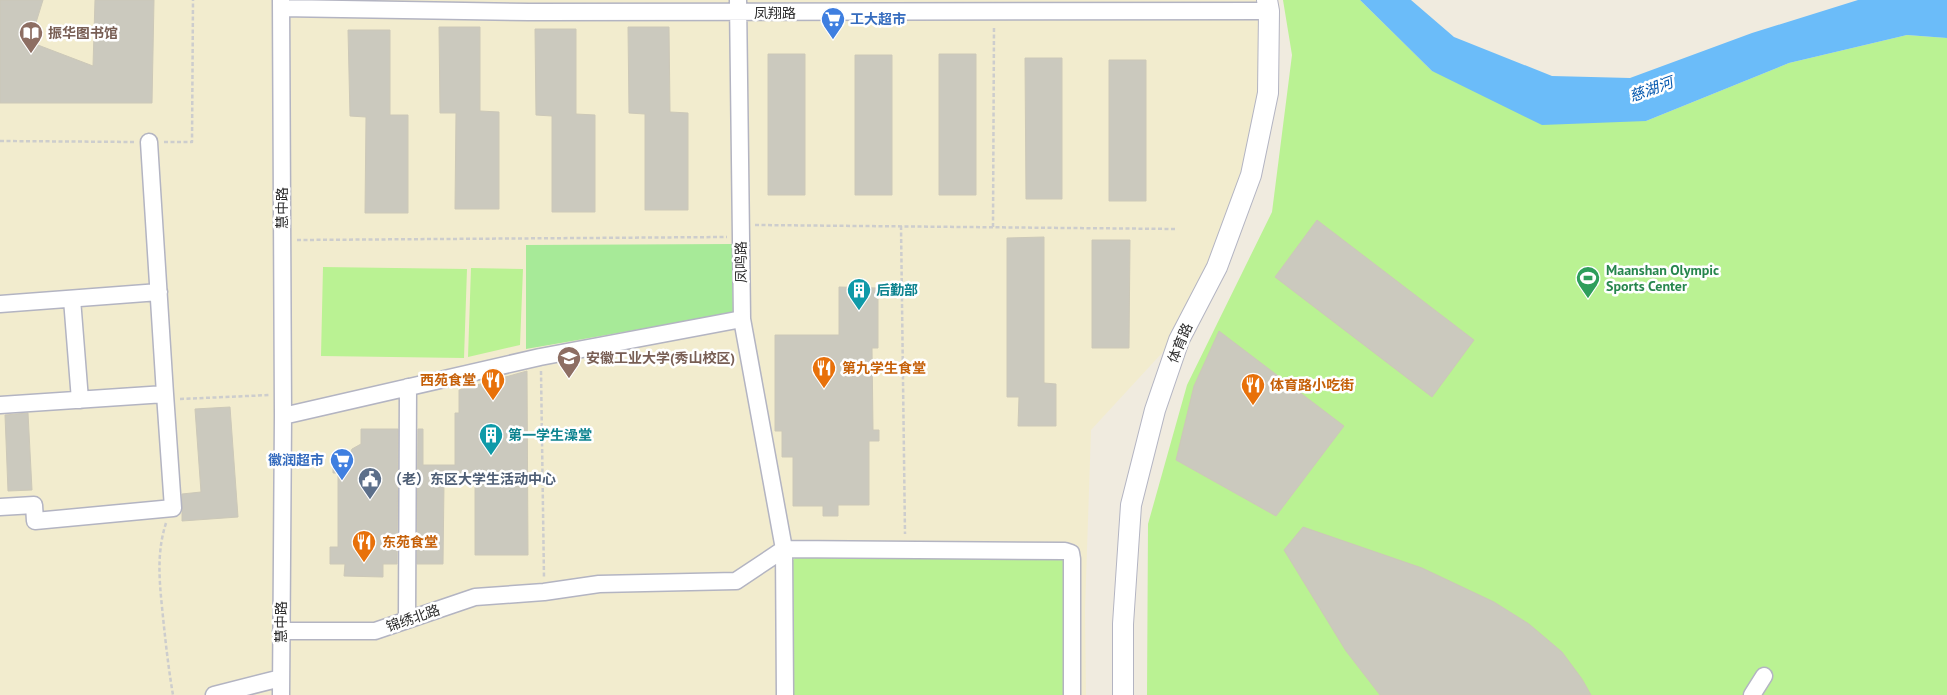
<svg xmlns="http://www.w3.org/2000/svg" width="1947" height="695" viewBox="0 0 1947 695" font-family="'PT Sans','Noto Sans SC',sans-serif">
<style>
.education{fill:#f2ecce}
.green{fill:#a7ea98}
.pitch{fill:#baf293}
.water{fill:#6bbcf9}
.building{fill:#cbc9be;stroke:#ccc8b8}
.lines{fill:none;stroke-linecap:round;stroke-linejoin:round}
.minor-casing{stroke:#b3b4c2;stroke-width:19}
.tertiary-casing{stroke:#b3b4c2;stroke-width:22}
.path{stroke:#cdcdcd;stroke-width:2.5;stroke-dasharray:4 2.5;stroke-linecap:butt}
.minor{stroke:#fff;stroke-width:16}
.tertiary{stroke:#fff;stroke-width:20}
.labels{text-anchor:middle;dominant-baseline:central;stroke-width:5;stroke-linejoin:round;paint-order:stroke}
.street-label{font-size:14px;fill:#2e2e2e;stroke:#fff}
.shop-label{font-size:14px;font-weight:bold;fill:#366cbe;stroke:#fff;text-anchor:start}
.education-label{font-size:14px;font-weight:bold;fill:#785e54;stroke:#fff;text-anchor:start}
.leisure-label{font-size:14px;font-weight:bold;fill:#27864d;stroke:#fff;text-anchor:start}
.culture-label{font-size:14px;font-weight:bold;fill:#0d838f;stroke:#fff;text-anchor:start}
.food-label{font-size:14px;font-weight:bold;fill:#c56008;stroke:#fff;text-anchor:start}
.service-label{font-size:14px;font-weight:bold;fill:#4e5e75;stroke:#fff;text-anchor:start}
.water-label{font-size:15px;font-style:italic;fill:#0256ae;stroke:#fff}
</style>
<rect width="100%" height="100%" fill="#f0ebdf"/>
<path class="education" d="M0,0H1260L1265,45L1251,175L1186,327L1091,430L1085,610L1086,695H0Z"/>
<path class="green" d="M732,244L733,313L526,349V245Z"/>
<path class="pitch" d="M1283,0H1360L1432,71L1646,121L1789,63L1907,35L1947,38V695H1147L1148,524L1187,385L1272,212L1292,55Z
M323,267L467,269L464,358L321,356Z
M471,268L523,269L520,345L468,357Z
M798,555L1064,558L1068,695H792V561Z"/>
<path class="water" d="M1360,0H1411L1454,37L1552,76L1630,78L1752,33L1858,0H1947V38L1907,35L1789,63L1646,121L1542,125L1432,71Z"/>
<path class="building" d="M0,0H43L30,42L93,66L95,0H154L152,103H0Z
M439,27H480V111L499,112V209H455L456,113H440Z
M628,27H669L670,112L688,113V210H645V114L629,113Z
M535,29H576V114L595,115V212H552V116L536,115Z
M348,30H390V115H408V213H365L366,117L350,116Z
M768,54H805V195H768Z
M939,54H976V195H939Z
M855,55H892V195H855Z
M1025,58H1062V199H1026Z
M1109,60H1146V201H1109Z
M1317,220L1474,340L1432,397L1275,277Z
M1044,237V383L1056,384V426H1018L1019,397H1007V238Z
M1092,240H1130L1129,348H1092Z
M839,287L878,288V348H872L873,430H879V441H869V505H838V516H823V506H793V457H782V431H775V335H839Z
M1219,331L1344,426L1276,516L1176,460L1194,386Z
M527,371L528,555H475V484H444L443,564H417L418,429H423V465H455V413H459V390Z
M230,407L238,517L182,521V494L201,492L195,409Z
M28,413L32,490L8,491L5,415Z
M361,429H398L397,564H383V577L344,576L345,564H330V547H338V473H333V458H348L352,449L361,444Z
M1303,527L1422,568L1494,602L1529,624L1562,652L1582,679L1591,695H1380L1346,651L1284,550Z"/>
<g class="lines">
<g class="minor-casing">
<path id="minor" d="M281,8L529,12L1269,11
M72,299L80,400
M0,304L159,292
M742,319L784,549L785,695
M0,405L165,394L149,142
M283,416L540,357L742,319L738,0
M0,507L34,505L35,521L173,508L165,394
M407,620L408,387
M281,631H375L475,597L544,592L599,584L736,581L784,549L1065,551L1071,553L1072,559V695
M214,695L281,678
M281,695L283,416L281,0
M1752,695L1764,676"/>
</g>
<g class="tertiary-casing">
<path id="tertiary" d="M1123,695V624L1131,505L1155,410L1179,340L1217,267L1251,175L1268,93L1269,11L1267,0"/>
</g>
<path class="path" d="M0,141L136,142
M164,142H192L193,0
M755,225L1176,229
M901,226L905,534
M993,227L994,26
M297,240L727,237
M541,371L544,578
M180,399L270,395
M166,523C157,551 159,578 162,607C165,637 168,666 173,695"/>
<use href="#minor" class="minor"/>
<use href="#tertiary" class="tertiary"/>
</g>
<defs>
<g id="supermarket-pin" transform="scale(1.25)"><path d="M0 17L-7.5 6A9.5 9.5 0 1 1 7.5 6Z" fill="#3f7fe0" stroke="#fff"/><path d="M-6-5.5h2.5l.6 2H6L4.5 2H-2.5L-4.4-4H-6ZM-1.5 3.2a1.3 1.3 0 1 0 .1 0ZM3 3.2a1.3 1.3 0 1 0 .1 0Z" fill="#fff"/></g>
<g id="library-pin" transform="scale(1.25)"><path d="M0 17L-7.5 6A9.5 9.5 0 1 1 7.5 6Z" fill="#8d6e63" stroke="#fff"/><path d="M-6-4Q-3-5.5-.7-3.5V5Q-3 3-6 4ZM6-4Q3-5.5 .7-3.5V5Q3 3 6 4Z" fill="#fff"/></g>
<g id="stadium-pin" transform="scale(1.25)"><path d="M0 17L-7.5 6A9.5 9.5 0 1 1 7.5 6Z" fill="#2e9e5b" stroke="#fff"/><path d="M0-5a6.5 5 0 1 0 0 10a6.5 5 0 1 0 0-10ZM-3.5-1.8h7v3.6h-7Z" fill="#fff"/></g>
<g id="building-pin" transform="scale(1.25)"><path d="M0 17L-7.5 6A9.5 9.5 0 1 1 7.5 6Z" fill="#0f9aa8" stroke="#fff"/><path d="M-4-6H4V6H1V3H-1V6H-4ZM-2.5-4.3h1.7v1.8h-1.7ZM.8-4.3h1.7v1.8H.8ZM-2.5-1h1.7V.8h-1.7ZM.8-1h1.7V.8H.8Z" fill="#fff"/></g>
<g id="university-pin" transform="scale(1.25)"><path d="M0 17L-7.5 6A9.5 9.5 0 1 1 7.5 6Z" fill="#8d6e63" stroke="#fff"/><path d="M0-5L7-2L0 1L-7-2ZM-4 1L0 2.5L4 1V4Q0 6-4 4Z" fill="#fff"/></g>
<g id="restaurant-pin" transform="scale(1.25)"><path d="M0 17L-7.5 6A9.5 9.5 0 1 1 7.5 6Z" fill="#e8710a" stroke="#fff"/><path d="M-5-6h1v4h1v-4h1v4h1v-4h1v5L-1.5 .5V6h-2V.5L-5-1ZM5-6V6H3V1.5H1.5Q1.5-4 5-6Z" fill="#fff"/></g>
<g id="civic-pin" transform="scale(1.25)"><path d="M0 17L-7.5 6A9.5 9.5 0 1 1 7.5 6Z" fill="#5c6f8a" stroke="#fff"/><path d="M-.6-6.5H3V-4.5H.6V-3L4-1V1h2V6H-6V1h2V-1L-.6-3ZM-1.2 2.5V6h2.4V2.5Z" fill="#fff"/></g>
</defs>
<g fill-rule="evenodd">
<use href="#supermarket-pin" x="833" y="19"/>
<use href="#library-pin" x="31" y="33"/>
<use href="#stadium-pin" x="1588" y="278"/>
<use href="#building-pin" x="859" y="290"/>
<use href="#university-pin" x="569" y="358"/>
<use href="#restaurant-pin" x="824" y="368"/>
<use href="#restaurant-pin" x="493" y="380"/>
<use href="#restaurant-pin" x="1253" y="385"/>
<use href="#building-pin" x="491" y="435"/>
<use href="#supermarket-pin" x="342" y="460"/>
<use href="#civic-pin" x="370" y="479"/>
<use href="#restaurant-pin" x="364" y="542"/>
</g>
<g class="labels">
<g class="street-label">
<text x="775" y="13">凤翔路</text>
<text transform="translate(282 208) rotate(-90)">慧中路</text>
<text transform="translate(741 262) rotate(-91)">凤鸣路</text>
<text transform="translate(1180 343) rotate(-67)">体育路</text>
<text transform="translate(413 618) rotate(-19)">锦绣北路</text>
<text transform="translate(281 622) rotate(-90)">慧中路</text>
</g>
<g class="shop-label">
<text x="850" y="19">工大超市</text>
<text x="324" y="460" text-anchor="end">徽润超市</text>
</g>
<g class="education-label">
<text x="48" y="33">振华图书馆</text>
<text x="586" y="358">安徽工业大学(秀山校区)</text>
</g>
<g class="leisure-label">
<text x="1606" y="270">Maanshan Olympic<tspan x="1606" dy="16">Sports Center</tspan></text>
</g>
<g class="culture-label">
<text x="876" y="290">后勤部</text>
<text x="508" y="435">第一学生澡堂</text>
</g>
<g class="food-label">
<text x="842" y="368">第九学生食堂</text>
<text x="476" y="380" text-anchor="end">西苑食堂</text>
<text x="1270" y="385">体育路小吃街</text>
<text x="382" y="542">东苑食堂</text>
</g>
<g class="service-label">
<text x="388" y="479">（老）东区大学生活动中心</text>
</g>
<g class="water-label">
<text transform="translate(1651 89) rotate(-20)">慈湖河</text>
</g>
</g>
</svg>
